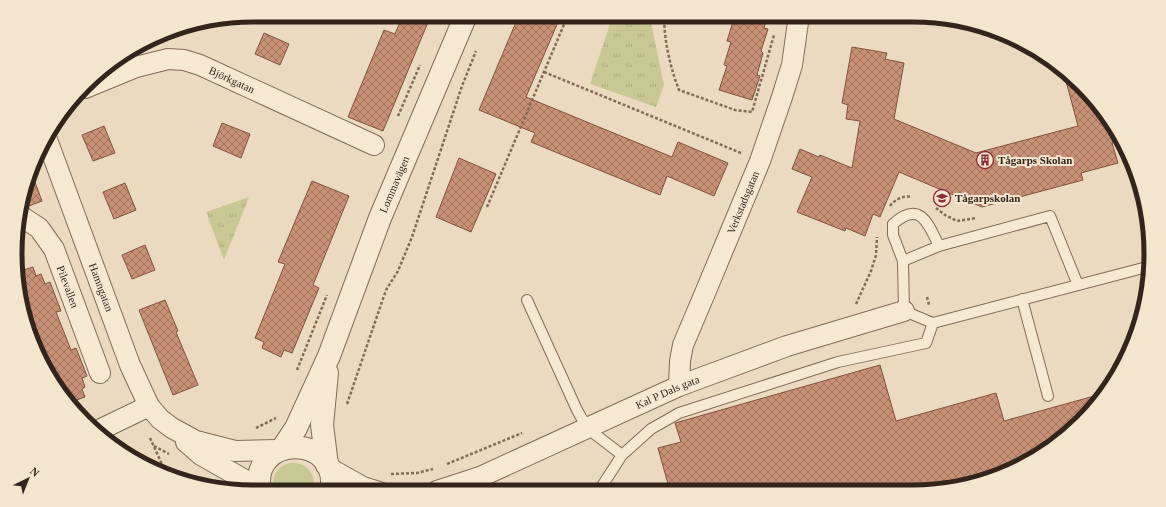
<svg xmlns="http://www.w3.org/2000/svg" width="1166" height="507" viewBox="0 0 1166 507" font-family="Georgia,serif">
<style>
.grass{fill:#c7c894}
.park{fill:url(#park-tufts)}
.building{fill:url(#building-cross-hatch);stroke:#81533f}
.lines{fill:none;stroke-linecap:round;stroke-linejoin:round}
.service-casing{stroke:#836b58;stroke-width:12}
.minor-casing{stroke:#836b58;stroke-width:22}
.tertiary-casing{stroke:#836b58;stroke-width:24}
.path{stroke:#836b58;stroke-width:2.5;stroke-dasharray:3 2;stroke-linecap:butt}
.service{stroke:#f7e8d2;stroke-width:10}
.minor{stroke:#f7e8d2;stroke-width:20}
.tertiary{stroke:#f7e8d2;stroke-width:22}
.labels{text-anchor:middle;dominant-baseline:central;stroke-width:4;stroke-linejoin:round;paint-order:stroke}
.street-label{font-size:11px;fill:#33251c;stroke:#f3e5ce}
.poi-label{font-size:11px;font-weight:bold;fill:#33251c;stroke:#f3e5ce;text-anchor:start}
.rim{fill:none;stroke:#33251c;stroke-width:5}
</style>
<defs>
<pattern id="park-tufts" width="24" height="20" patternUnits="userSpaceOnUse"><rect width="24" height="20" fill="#c7c894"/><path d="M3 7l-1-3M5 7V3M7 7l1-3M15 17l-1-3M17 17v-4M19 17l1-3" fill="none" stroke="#abac7f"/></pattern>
<pattern id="building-cross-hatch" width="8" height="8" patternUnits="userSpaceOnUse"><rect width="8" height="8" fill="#c89076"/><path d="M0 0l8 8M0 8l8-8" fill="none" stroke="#a37560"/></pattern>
</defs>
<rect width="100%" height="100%" fill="#ebdabf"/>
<path class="grass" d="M290,463C306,461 319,476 312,492H275C270,479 276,466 290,463Z"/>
<path class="park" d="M613,15H642L650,18L664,85L656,107L590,84Z
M249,197L224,260L206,212Z"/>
<path class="building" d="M403,15H431L383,131L348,117L384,30L395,34Z
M519,15H561L526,97L672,157L678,142L728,163L714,196L667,176L660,195L531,142L535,133L479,110Z
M735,15H768L764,28L768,29L761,51L763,53L757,75L760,76L752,100L719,90L727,66L724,65L731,42L727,41Z
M264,33L289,44L280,65L255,54Z
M852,47L887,53L885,59L904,63L894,119L976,153L1078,126L1063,70L1070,74L1120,140L1112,143L1118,163L1081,173L1083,180L982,207L899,172L880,217L873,214L865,236L846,228L845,231L797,212L812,177L792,169L800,149L819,157L820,155L852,168L860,121L846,119L848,105L842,103Z
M222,123L250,134L241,158L213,146Z
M104,126L115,153L93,161L82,135Z
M459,158L496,174L471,232L436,217Z
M32,174L42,201L29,206L22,201Z
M312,181L349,196L313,285L319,288L292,353L284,350L281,357L262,348L264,342L255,338L285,264L278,262Z
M125,183L136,210L114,219L103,192Z
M145,245L155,270L132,279L122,255Z
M33,267L36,276L41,274L45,284L50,282L61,311L56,312L71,350L76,348L87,376L82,378L85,387L82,389L85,397L71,402L47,373L17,285V272Z
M165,300L178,331L176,332L198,385L173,395L139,310Z
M880,365L896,421L996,393L1004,421L1105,393L1102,399L1058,443L1004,474L944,490L670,491L658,448L681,442L675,423Z"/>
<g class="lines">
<g class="service-casing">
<path id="service" d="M903,261L893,235V224C920,200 928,223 939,246
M1078,285L1050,216L939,246L903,261L904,311L933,323L1147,267
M1022,299L1048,396
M527,300L577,410L587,428L622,455
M602,486L622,455L651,429L679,413L838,362L926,343L933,323"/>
</g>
<g class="minor-casing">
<g id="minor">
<path id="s1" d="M85,88L136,67L168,59L184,60L200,65L374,145"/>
<path id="s2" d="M46,137L130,365L149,406L160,419L172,428L196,441L235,451L279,450"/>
<path id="s3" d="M19,212L22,217L39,228L54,249L100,373"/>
<path id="s4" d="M679,386L680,361L683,345L705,293L760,161L782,97L792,65L799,15"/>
<path d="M95,432L149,406"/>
<path d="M186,442L201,455L259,488"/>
<path d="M329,468L363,487L379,492"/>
<path id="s5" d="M437,491L480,477L679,386L787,346L904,311"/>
</g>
</g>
<g class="tertiary-casing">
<g id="tertiary">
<path d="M327,373L322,425L327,465"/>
<path id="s6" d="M282,449L296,428L329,356L380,218L466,15"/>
<path d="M260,492C248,432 343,433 331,492"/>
</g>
</g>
<path class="path" d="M664,15C664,40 670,67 679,90L735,110L752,112L774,35
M544,72L741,153
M398,116L420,65
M890,206C895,199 904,195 912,197
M487,207L568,15
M936,208L945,215L957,221L977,218
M927,297L929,305
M856,304L871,271L876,255L877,237
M297,370L327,295
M347,404L386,290L398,271L412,237L462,86L476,51
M256,428L276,418
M150,438L166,473
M154,446L169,454
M447,464L522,433
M391,474L417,473L433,469"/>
<use href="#service" class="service"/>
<use href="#minor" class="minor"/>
<use href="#tertiary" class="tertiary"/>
</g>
<defs>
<g id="building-ring" transform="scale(0.9)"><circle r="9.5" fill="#f3e5ce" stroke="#8f2b36" stroke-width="1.5"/><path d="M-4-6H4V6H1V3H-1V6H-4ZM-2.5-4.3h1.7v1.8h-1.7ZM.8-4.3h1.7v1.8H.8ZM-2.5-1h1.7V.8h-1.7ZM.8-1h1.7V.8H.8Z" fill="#8f2b36"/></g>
<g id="school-ring" transform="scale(0.9)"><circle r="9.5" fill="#f3e5ce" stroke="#8f2b36" stroke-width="1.5"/><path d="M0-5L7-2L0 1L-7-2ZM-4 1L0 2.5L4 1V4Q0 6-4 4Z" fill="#8f2b36"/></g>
</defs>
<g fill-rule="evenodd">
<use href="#building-ring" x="985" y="160"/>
<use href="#school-ring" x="942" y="198"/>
</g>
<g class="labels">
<g class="street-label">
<text stroke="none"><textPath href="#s1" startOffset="156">Björkgatan</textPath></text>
<text stroke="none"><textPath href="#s6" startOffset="288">Lommavägen</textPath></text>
<text stroke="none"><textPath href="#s4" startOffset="196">Verkstadsgatan</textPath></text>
<text stroke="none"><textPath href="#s3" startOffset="92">Pilevallen</textPath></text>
<text stroke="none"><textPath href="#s2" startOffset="160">Hamngatan</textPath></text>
<text stroke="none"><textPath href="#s5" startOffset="251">Kal P Dals gata</textPath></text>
</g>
<g class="poi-label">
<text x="998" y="160">Tågarps Skolan</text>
<text x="955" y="198">Tågarpskolan</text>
</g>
</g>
<path d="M0 0H1166V507H0ZM253 22H913A231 231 0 0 1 1144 253V254A231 231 0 0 1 913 485H253A231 231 0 0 1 22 254V253A231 231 0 0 1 253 22Z" fill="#f3e5ce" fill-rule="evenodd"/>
<path class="rim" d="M253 22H913A231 231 0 0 1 1144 253V254A231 231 0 0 1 913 485H253A231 231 0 0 1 22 254V253A231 231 0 0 1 253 22Z"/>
<g transform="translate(28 479) rotate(43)" stroke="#f3e5ce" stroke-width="3" paint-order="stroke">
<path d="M0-3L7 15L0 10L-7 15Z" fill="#33251c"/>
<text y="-6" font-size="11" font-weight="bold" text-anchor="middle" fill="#33251c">N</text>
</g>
</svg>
